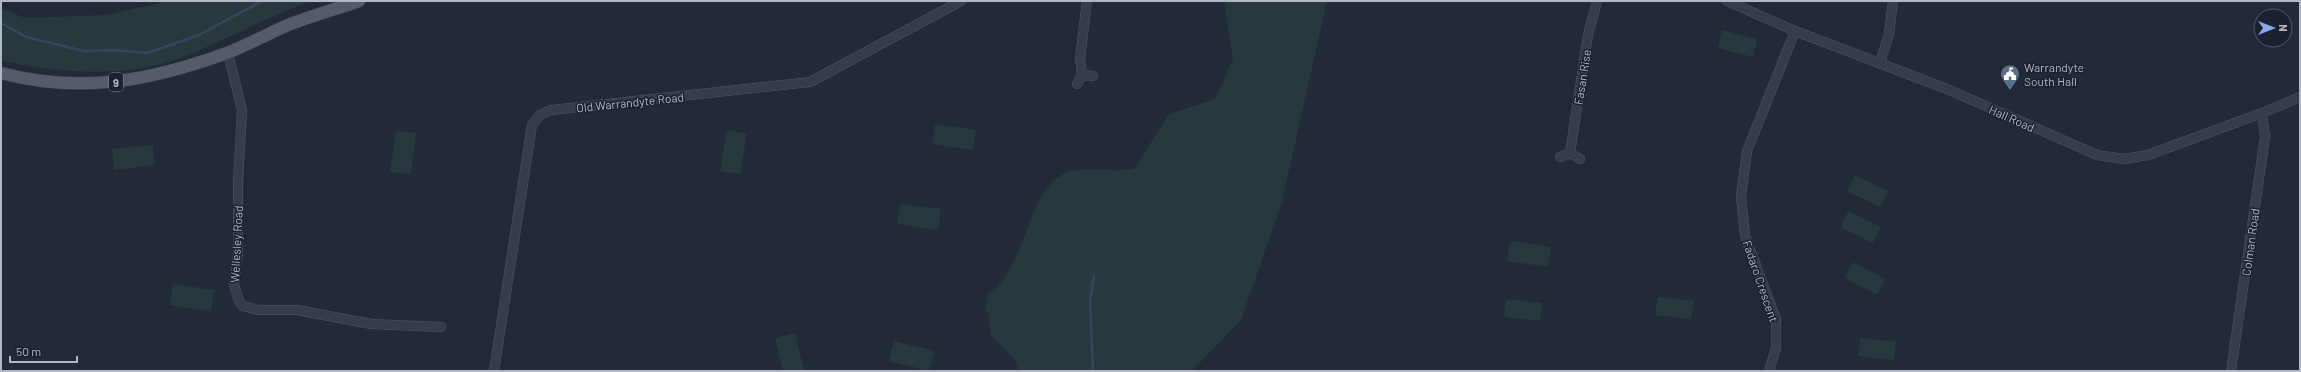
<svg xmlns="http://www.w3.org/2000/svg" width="2301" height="372" viewBox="0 0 2301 372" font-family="Barlow,sans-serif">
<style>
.green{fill:#27393c}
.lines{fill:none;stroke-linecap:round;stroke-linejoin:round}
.stream{stroke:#37455f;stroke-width:2.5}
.minor-casing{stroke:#515764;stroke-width:10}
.major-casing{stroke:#3f4552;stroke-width:13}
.minor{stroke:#363c49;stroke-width:9}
.major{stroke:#545b69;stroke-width:12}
.labels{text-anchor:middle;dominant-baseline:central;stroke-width:3;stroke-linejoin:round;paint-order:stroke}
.shield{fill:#1b212e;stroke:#848a98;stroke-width:1}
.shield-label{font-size:11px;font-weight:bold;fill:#b1b7c5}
.poi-label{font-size:12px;fill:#b1b7c5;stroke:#1b212e;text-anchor:start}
.street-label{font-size:12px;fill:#b1b7c5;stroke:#1b212e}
</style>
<rect width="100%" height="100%" fill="#222a38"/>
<path class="green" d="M168,1H311C264,18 221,43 175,60C125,78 52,73 1,60V8L25,18L106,15Z
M1224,1H1327L1282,202L1241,320L1192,371H1018L1016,361L990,334L989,314L985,308L988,294C1031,263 1023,193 1067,172C1076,168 1118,172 1134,169L1169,114L1215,99L1233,59Z
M1722,30L1757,39L1753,57L1718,48Z
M935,124L976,130L973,150L932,144Z
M727,130L747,134L740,174L720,171Z
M396,131L416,133L411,174L390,172Z
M153,145L155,165L114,170L112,149Z
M1855,175L1888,191L1880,207L1847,191Z
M900,204L941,209L938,230L897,224Z
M1848,211L1881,227L1873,243L1841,227Z
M1510,241L1551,247L1548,267L1507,261Z
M1853,262L1885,279L1877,295L1845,278Z
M173,284L214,290L211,311L170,305Z
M1658,297L1694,301L1691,319L1655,315Z
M1506,299L1542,303L1540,321L1504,317Z
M795,333L804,371H783L775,338Z
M1860,338L1896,342L1894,360L1858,356Z
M894,341L934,351L929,371L889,361Z"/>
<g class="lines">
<path class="stream" d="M1,23L26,37L84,51L114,50L147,53L199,35L262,1
M1093,371L1090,301L1094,276"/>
<g class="minor-casing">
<path id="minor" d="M1727,1L1795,31L1947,89L2097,155L2124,159L2148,155L2262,113L2300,97
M228,53L242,110L238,183V253L234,285L239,301L243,306L258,310H297L371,324L441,327
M1880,63L1889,34L1893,1
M1082,75L1093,76
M1077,84L1082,75L1080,59L1087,1
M1560,157L1570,153
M1580,159L1570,153L1588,35L1597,1
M494,371L532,125L540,115L551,110L810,82L961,1
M1769,371L1776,348V319L1745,236L1741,196L1747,151L1795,31
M2231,371L2265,137L2262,113"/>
</g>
<g class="major-casing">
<path id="major" d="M1,73C81,94 150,81 227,53C248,45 267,34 288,25C311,16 336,9 359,1"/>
</g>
<use href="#minor" class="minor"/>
<use href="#major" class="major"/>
</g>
<defs>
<g id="civic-pin" transform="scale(1)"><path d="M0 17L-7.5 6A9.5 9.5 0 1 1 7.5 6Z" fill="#5c6f8a" stroke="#1b212e"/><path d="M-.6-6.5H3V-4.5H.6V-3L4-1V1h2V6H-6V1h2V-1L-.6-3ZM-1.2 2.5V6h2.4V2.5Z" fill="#fff"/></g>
</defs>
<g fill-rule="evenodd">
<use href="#civic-pin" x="2010" y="74"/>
</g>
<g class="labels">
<rect class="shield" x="109" y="73" width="14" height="18" rx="3"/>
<g class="shield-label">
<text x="116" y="82">9</text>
</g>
<g class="poi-label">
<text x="2024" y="67">Warrandyte<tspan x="2024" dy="14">South Hall</tspan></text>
</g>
<g class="street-label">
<text transform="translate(1582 77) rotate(-81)">Fasan Rise</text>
<text transform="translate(630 102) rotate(-6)">Old Warrandyte Road</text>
<text transform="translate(2012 118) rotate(24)">Hall Road</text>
<text transform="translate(2250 242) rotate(-82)">Colman Road</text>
<text transform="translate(236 244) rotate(-87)">Wellesley Road</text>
<text transform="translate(1761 281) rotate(71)">Fadaro Crescent</text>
</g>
</g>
<rect width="2301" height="372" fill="none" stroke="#b1b7c5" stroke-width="4"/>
<g transform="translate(2273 28) rotate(90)"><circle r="19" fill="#1b212e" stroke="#575d6a"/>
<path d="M0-3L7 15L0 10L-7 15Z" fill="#88a9f2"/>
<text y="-6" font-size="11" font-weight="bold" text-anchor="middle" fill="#b1b7c5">N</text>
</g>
<path d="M10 356v6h67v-6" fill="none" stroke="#b1b7c5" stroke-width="2"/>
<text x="16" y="356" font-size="12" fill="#b1b7c5" stroke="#1b212e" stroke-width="3" paint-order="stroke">50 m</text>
</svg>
